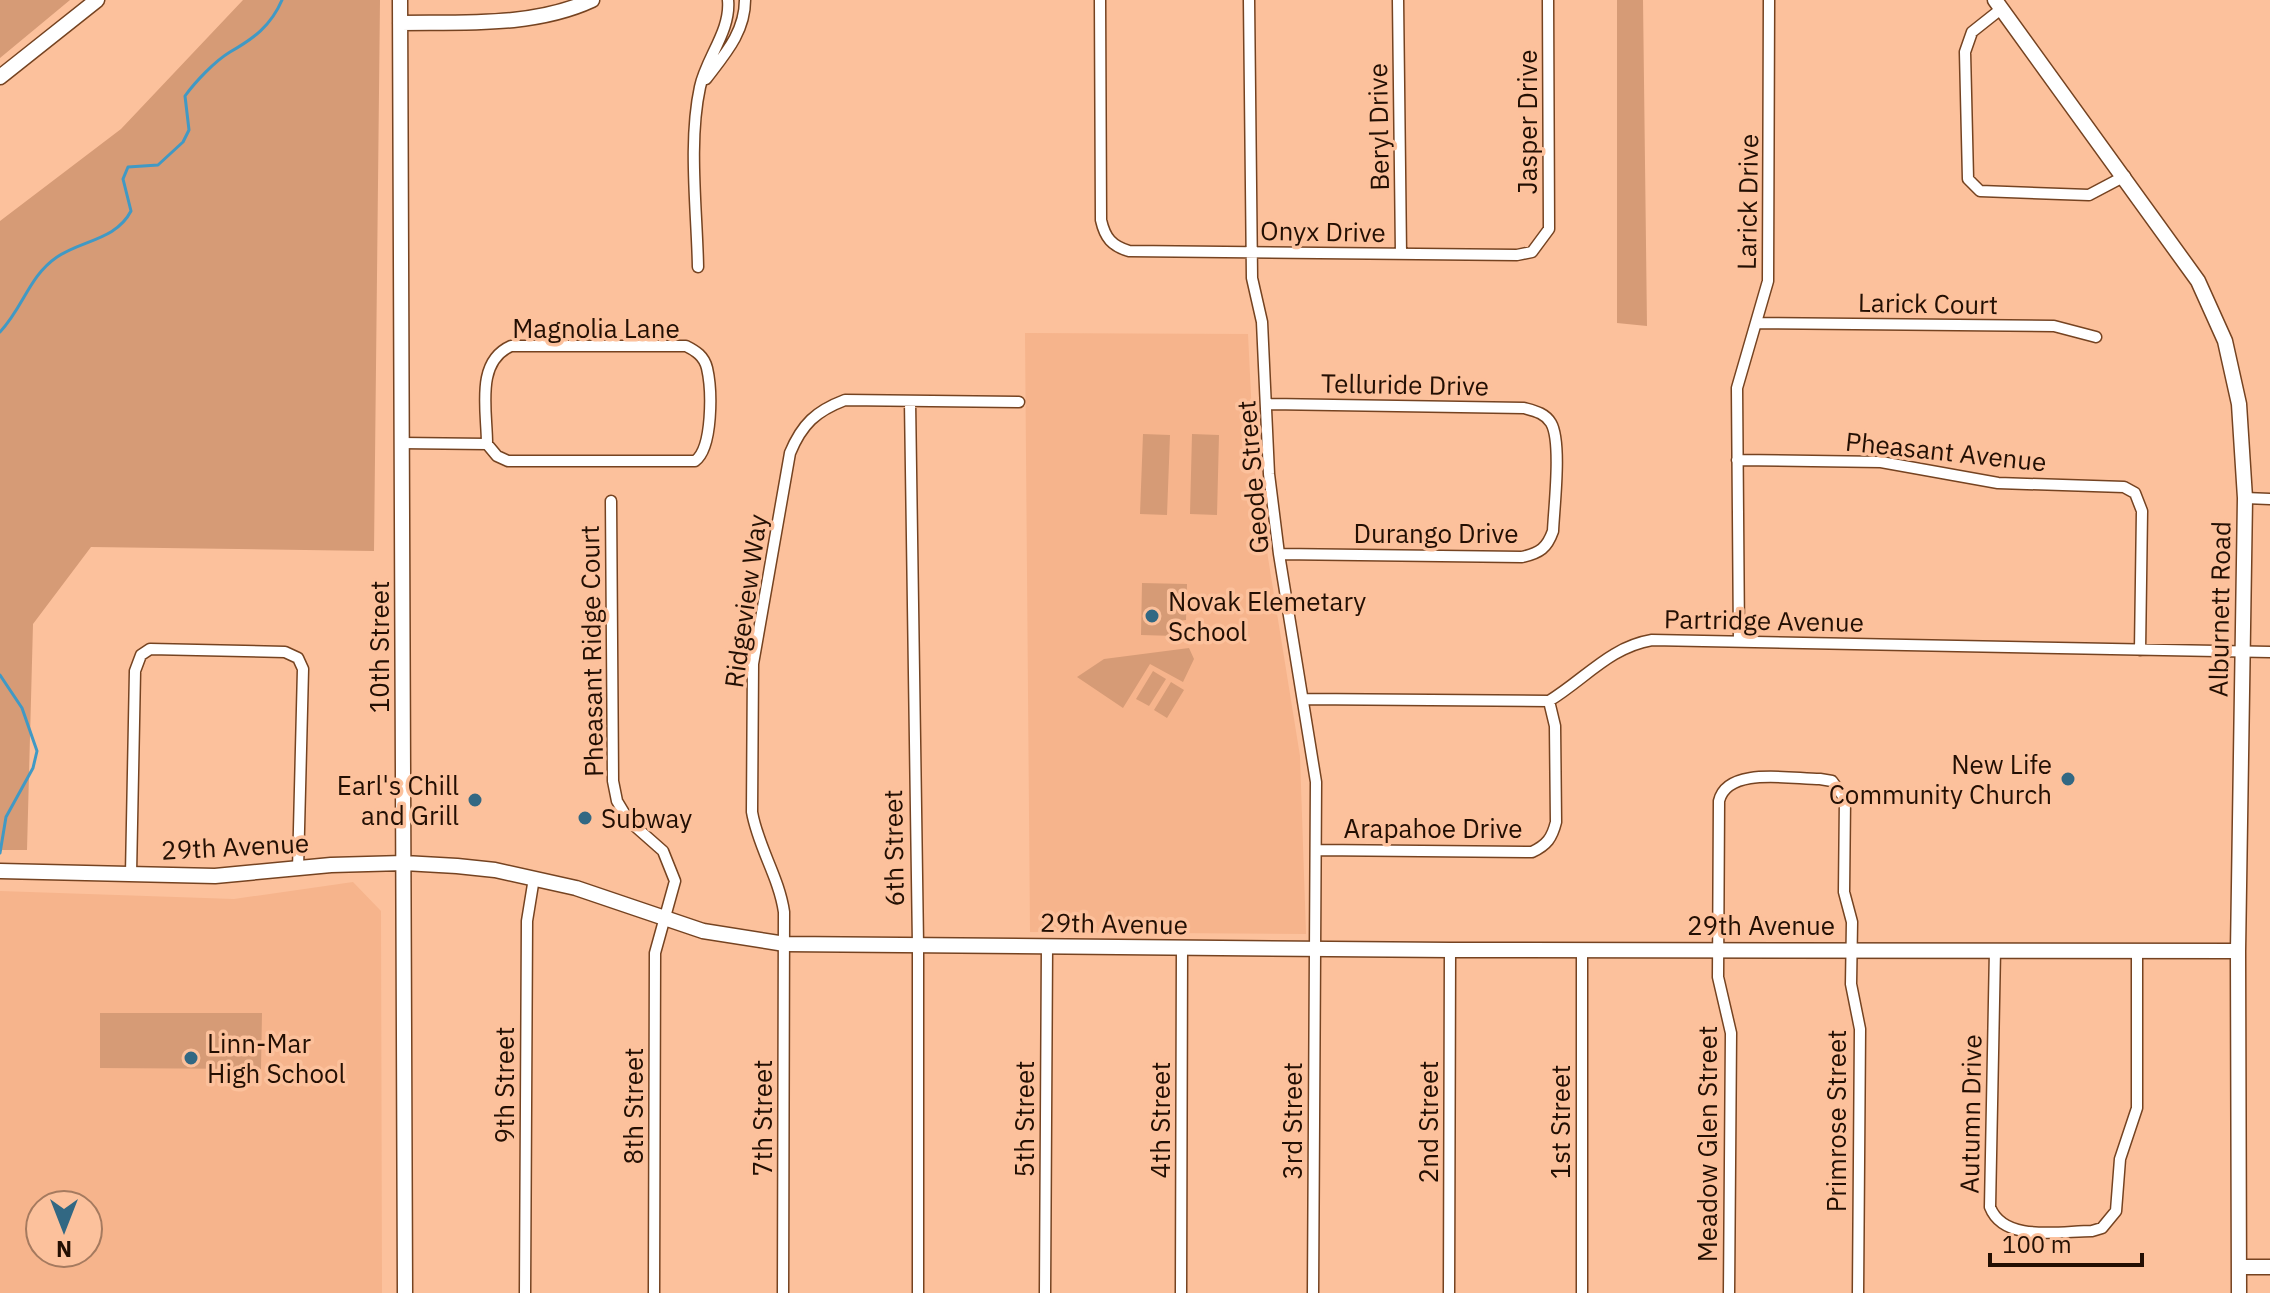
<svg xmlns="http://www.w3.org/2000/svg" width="2270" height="1293" viewBox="0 0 2270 1293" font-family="'IBM Plex Sans',sans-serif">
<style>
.built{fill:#f6b48c;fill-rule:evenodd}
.green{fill:#d69b76}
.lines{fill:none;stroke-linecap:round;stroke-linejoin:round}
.stream{stroke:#4199c4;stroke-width:3}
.street-casing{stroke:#754321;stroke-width:13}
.secondary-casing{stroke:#754321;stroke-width:17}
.street{stroke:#fff;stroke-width:10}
.secondary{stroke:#fff;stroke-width:14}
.poi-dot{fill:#326883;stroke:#fcc19c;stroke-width:3}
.labels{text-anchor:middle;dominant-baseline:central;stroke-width:7;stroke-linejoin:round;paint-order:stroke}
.street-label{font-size:26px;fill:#230f03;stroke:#fcc19c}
.poi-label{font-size:26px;fill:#230f03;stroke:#fcc19c;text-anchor:start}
</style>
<rect width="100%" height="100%" fill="#fcc19c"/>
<path class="built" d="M1025,333L1248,334L1255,477L1300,756L1306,934L1030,932Z
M353,882L381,911L382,1293H0V891L234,899ZM40,1205H88V1253H40Z"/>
<path class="green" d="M0,0H70L0,58Z
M243,0H380L374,551L91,547L33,624L27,850H0V221L121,129Z
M1617,0H1643L1647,326L1617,323Z
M1143,434L1170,435L1167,515L1140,514Z
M1192,434L1219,435L1217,515L1190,514Z
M1142,583L1187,584L1186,620L1177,621L1175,636L1141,635Z
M1189,648L1194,659L1183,682L1150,664L1123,708L1077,677L1104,659Z
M1153,671L1166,679L1149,706L1136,699Z
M1171,682L1184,690L1167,718L1154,710Z
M100,1013H262L261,1069L100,1068Z"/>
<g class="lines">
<path class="stream" d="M0,332C23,308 29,276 57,257C82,240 116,240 131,211L123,179L128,167L158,165L183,142L189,130L185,96C195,82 215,61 230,52C253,39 271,26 282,0
M0,675L22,708L37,751L33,768L6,817L0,853"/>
<g class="street-casing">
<path id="street" d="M1100,0L1101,220C1105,238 1112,246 1129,251L1517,255L1532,252L1549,229L1548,0
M1249,0L1252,278L1262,322L1269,474L1279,554L1316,782L1313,1293
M1398,0L1401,254
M2001,9L1972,32L1965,52L1968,179L1980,191L2089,195L2125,176
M706,79C725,54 745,32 745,0
M698,267C697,211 688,142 700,87C706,58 731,31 728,0
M1758,323L2054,326L2096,337
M910,401L918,945V1293
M1267,404L1524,408C1535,411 1545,413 1551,423C1562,442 1554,507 1553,531C1547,548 1540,553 1522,557L1279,554
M401,443L487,444L497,456L508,461H695C713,448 712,390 707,368C704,356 696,351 686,346H511C475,362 487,410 487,444
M1737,460L1881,462L1998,483L2124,487L2135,493L2142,511L2140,650
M2245,498L2270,499
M611,501L613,781L617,801L629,821L663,851L675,881L655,953L654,1293
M1739,641L1737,388L1768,281L1769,0
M1304,699L1549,701C1585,679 1610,647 1652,640L2270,652
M1316,850L1532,852C1547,845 1552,838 1556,822L1555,726L1549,701
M131,874L135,671L141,655L150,649L285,652L298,658L303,669L298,869
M1995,950L1990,1207C2004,1243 2060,1231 2092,1231L2102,1228L2116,1211L2120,1159L2137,1108V951
M525,1293L527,921L534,878
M783,1293L784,912C779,877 758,847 752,812L753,664L790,453C802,424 816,411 845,400L1019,402
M1045,1293L1047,946
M1181,1293L1182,947
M1449,1293L1450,950
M1582,1293V950
M1729,1293L1731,1033L1718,977L1719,801C1727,766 1791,779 1820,779L1832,781L1845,799L1844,892L1852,922L1851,984L1860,1029L1858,1293"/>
</g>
<g class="secondary-casing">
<path id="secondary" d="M400,0L405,1293
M1995,0L2198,281L2225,341L2239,404L2245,498L2238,951L2239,1293
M400,23C463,22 534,27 592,0
M0,77L97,0
M0,871L215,876L331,865L404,863L457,866L495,870L576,888L703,931L785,944L1450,950L2238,951
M2239,1267H2270"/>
</g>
<use href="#street" class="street"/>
<use href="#secondary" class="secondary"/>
</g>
<g class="poi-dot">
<circle cx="1152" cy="616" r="8"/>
<circle cx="2068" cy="779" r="8"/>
<circle cx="475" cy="800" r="8"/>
<circle cx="585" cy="818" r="8"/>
<circle cx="191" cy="1058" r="8"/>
</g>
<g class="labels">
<g class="street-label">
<text transform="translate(1527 122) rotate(-90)">Jasper Drive</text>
<text transform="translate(1378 127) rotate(-91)">Beryl Drive</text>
<text transform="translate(1747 202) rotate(-89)">Larick Drive</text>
<text transform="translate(1323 231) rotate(1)">Onyx Drive</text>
<text transform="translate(1928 303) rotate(1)">Larick Court</text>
<text x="596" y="328">Magnolia Lane</text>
<text transform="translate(1405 384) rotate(1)">Telluride Drive</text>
<text transform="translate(1946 451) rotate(6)">Pheasant Avenue</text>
<text transform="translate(1252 477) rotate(-95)">Geode Street</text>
<text x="1436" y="533">Durango Drive</text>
<text transform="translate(745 601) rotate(-82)">Ridgeview Way</text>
<text transform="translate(2219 609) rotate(-89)">Alburnett Road</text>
<text transform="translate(1764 620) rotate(1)">Partridge Avenue</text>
<text transform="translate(379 647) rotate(-90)">10th Street</text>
<text transform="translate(591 651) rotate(-91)">Pheasant Ridge Court</text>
<text x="1433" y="828">Arapahoe Drive</text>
<text transform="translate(235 846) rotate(-3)">29th Avenue</text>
<text transform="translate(893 848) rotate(-91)">6th Street</text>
<text transform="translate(1114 923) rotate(1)">29th Avenue</text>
<text x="1761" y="925">29th Avenue</text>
<text transform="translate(504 1085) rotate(-90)">9th Street</text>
<text transform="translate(633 1106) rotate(-90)">8th Street</text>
<text transform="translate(1970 1114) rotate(-89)">Autumn Drive</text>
<text transform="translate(762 1118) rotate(-90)">7th Street</text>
<text transform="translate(1024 1119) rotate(-90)">5th Street</text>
<text transform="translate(1160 1120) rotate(-90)">4th Street</text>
<text transform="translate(1292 1121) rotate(-90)">3rd Street</text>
<text transform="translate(1836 1121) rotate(-90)">Primrose Street</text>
<text transform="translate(1428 1122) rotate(-90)">2nd Street</text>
<text transform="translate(1560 1122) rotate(-90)">1st Street</text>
<text transform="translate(1707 1144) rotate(-90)">Meadow Glen Street</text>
</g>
<g class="poi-label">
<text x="1168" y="601">Novak Elemetary<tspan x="1168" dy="30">School</tspan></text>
<text x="2052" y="764" text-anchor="end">New Life<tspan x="2052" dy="30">Community Church</tspan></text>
<text x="459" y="785" text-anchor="end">Earl's Chill<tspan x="459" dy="30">and Grill</tspan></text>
<text x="601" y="818">Subway</text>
<text x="207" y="1043">Linn-Mar<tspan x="207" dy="30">High School</tspan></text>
</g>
</g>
<g transform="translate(64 1229) rotate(180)"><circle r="38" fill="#fcc19c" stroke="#a57a5f" stroke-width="2"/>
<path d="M0-6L14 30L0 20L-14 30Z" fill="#326883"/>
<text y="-12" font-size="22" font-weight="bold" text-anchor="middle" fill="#230f03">N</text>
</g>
<path d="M1990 1253v12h152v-12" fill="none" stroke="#230f03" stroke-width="4"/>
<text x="2002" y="1253" font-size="24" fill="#230f03" stroke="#fcc19c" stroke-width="6" paint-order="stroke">100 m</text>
</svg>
